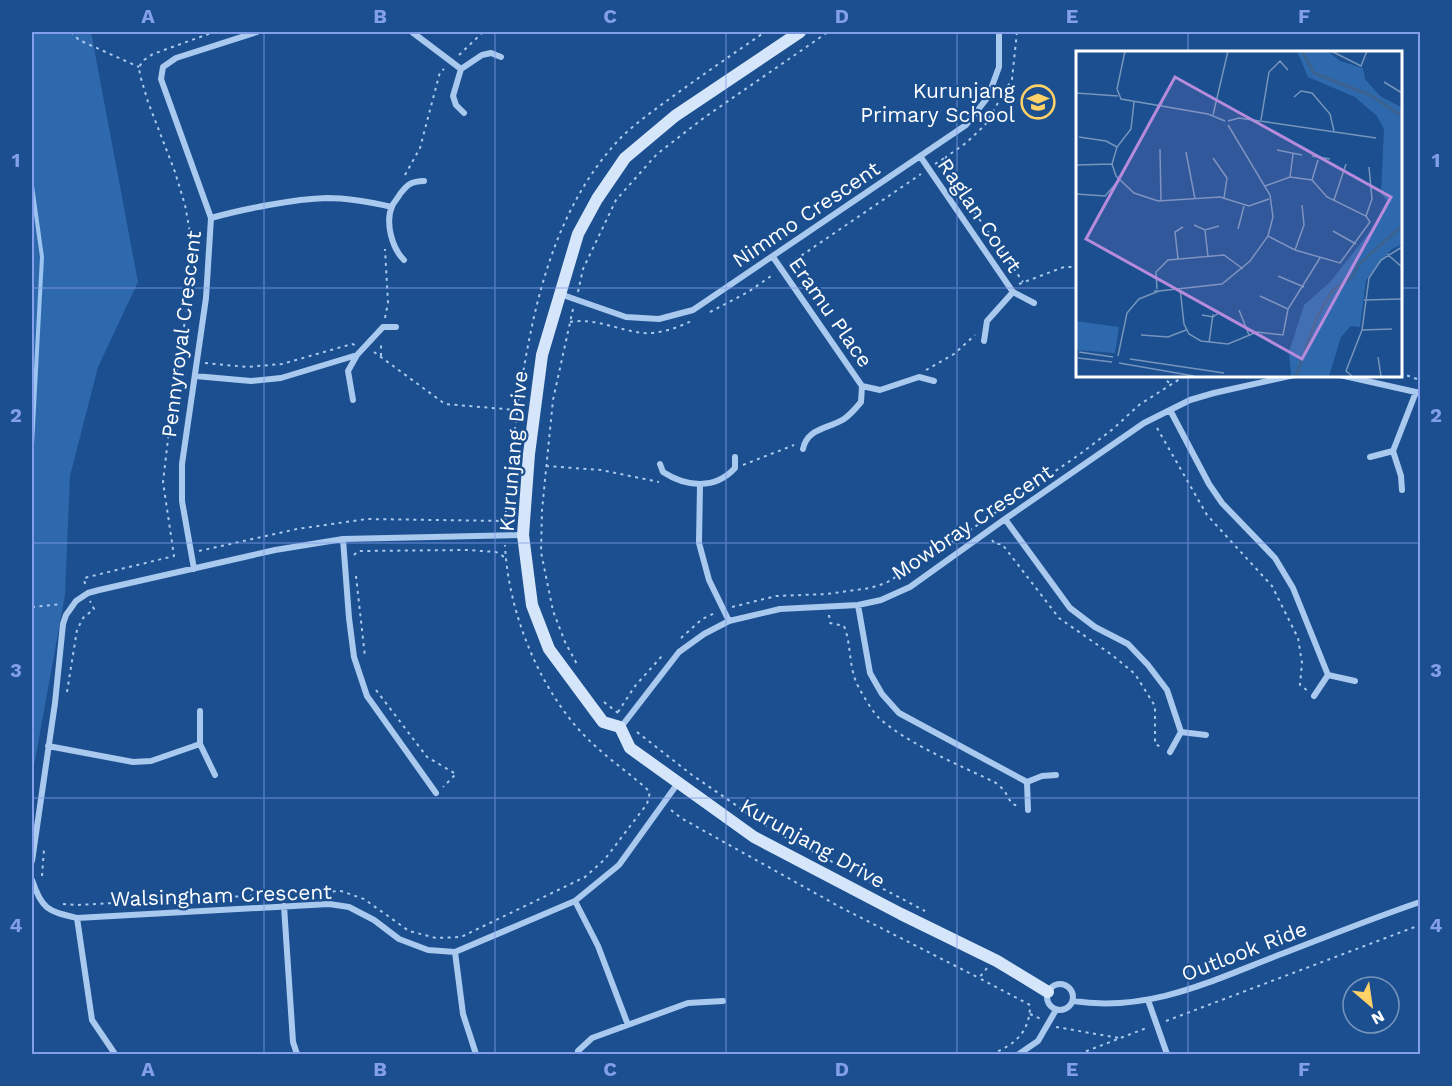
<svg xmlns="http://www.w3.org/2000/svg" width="1452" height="1086" viewBox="0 0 1452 1086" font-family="'Work Sans',sans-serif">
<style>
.green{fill:#2e69ad}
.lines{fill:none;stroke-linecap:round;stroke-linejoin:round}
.stream{stroke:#9cc4f0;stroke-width:4}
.path{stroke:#a9c9ee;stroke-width:2;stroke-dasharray:3 4.5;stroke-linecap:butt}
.street{stroke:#a9c9ee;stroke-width:6}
.secondary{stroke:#d6e6fa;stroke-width:12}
.grid{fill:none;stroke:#839eea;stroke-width:1.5;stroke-opacity:0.55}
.labels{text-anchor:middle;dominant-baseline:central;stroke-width:4.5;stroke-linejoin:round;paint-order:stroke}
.poi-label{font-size:21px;fill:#fff;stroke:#1b4f8f;text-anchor:end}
.street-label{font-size:21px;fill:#fff;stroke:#1b4f8f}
.inset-river{fill:none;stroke:#3c6290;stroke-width:3}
.inset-road{fill:none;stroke:#7695bc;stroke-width:1.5}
.view{fill:#b68bdc;fill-opacity:0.15;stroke:#b68bdc;stroke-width:3}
.inset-edge{fill:none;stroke:#fff;stroke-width:3}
.neatline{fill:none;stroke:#839eea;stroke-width:2}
.grid-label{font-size:20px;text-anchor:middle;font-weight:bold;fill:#839eea}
</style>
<rect width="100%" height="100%" fill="#1b4f8f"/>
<path class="green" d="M32,32H91L138,282L98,367L70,476L65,595L32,777Z"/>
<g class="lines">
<path class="stream" d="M32,186L42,257L32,445"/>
<path class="path" d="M71,32L79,40L139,67
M1017,32L1012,79L985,125L966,143L946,157L943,167L1023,282
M459,55L483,32
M935,164L946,157
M405,175L420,148L440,72L444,69
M789,264L921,174
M1019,284L1064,267H1072L1077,271
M578,292L583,269L616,200L657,154L705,117L828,32
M573,309L553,400L542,510L541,552L553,611L565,642L578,666
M710,312L748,292L774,274
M385,318L388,303L385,249
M570,322C594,318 613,328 636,332C653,336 676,329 691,321
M374,352L445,404L516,410
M381,356V344
M205,363L247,367L282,364L352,344L355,345
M926,370L954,354L975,335
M1400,373L1420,380
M1162,375L1170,384
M1157,428L1207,515L1272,586L1298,638L1302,663L1300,685L1308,691
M743,465L794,445
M546,466L601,470L659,482
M505,527C507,486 513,446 518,405C532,312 551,216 615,144C628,129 645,117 661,105C695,80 730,56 765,32
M992,540L995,544H1002L1059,618L1112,655L1135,674L1155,706V744L1163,748
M199,551L297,529L367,519L505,521
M354,555L358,551L467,550L496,552L506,558
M356,576L365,657
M85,584L84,578L174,556L163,482L174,388L191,284L192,243L185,205L175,172L148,102L140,75L139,67L144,60L153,54L214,32
M32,607L62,604
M732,607L776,596L827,594L870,588L886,583L963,535L1080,454L1113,429L1139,405L1186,375
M829,615L830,623L844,626C852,646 848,668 859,688C864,697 872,711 879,718C909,745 960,765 996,783L1004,790L1012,804L1019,806
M681,638L702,619L715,613
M376,690L427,757L456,774L443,787
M67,692L77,630L83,618L94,609L90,601
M604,702L618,713
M618,712L635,686L662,656
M637,732L692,775L772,830L925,911
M671,810L681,818L840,907L979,978
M42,876L44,849
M63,904L77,905L341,891L364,899L409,931L436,938L461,937L585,877L605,859L647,804L650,792C632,775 611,761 593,744C542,697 508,614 505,545
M987,968L979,978L1030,1005C1030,1032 1015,1045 991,1054
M1030,1014L1041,1019
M1166,1021L1420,925
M1056,1027L1119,1038
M1079,1054L1149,1027"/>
<path class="street" d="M412,32L461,69
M464,113L456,105L453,96L461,69L482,55L491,53L501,57
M920,156L1013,292L987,321L984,341
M211,218C243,209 294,199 327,198C349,198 370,202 392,207
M773,257L862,386L861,402C856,408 850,415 844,419C828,429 807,428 803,449
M404,260C392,248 385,223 392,206C394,202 398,198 400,194C407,185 411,181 424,181
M1013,292L1034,303
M560,294L626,317L659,319L693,310L966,125L988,97L999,67V32
M1340,375L1420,393
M195,376L251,381L281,378L357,355
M862,386L880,390L919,377L934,381
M353,400L348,371L357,355L383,327H396
M1170,410L1209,484L1222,503L1275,558L1293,588L1328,675
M1393,451L1416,392
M1370,457L1393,451L1401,476L1402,490
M660,464L663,472C686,487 715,490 735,468V457
M700,485L699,543L709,580L729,621
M1005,519L1070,608L1095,627L1128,644L1148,665L1167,690L1181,732
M343,539L349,618L354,657L367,696L436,793
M194,569L182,501V464L206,298L211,218L161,79L163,67L176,58L257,32
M858,605L870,673L882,694L899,713L1027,782
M1314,696L1328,675L1355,681
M200,711V744L215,775
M621,727L679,652L704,634L729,621L780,609L858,605L881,600L910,587L1005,519L1144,423L1190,400L1214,393L1294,375
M48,746L133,762L151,761L200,744
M1170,752L1181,732L1206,735
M1028,810L1027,782L1042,776L1056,775
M32,861L55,703L63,624L66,615L76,601L88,593L99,590L275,550L343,539L523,535
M32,880C42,910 48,911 77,918L329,904L349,907L374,920L399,939L428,950L455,952L575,901L619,865L678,783
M575,901L598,946L628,1025
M284,906L293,1042L297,1054
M77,918L92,1020L115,1054
M455,952L463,1014L476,1054
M1047 997a13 13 0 1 1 26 0a13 13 0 1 1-26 0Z
M1148,1000L1167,1054
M1073,1001C1146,1012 1205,984 1271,958C1321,939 1370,919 1420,902
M578,1051L592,1038L688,1003L723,1001
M1019,1054L1038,1041L1056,1010"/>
<path class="secondary" d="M800,32L675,116L625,158L597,199L578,234L542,355L529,454L523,535L532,605L549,649L603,722L620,727L630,748L754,837L901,914L997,961L1048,992"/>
</g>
<path class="grid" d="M264,32V1054M495,32V1054M726,32V1054M957,32V1054M1188,32V52M32,288H1077M1400,288H1420M1188,375V1054M32,543H1420M32,798H1420"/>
<defs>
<g id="school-ring" transform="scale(1.725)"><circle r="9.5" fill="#1b4f8f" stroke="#ffd166" stroke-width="1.5"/><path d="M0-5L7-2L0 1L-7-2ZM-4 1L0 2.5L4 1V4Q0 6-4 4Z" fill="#ffd166"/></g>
</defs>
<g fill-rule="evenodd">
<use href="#school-ring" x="1038" y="102"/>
</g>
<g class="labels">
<g class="poi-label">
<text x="1015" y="90">Kurunjang<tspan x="1015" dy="24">Primary School</tspan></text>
</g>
<g class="street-label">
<text transform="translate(806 214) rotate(-34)">Nimmo Crescent</text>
<text transform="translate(980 215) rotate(56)">Raglan Court</text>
<text transform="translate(831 312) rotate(55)">Eramu Place</text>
<text transform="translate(181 334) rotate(-83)">Pennyroyal Crescent</text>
<text transform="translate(513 451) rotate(-85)">Kurunjang Drive</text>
<text transform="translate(972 522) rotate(-34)">Mowbray Crescent</text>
<text transform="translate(813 843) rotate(29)">Kurunjang Drive</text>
<text transform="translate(221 895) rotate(-2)">Walsingham Crescent</text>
<text transform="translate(1244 951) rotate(-21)">Outlook Ride</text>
</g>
</g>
<g transform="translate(1076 51)">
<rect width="326" height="326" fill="#1b4f8f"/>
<path d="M221,0H252L264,10L287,17L289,28L304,45L325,56V194L316,198L290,229L284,276L275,275L265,286L253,325H215L213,301L228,254L254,231L307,164L311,149L305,143L308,78L301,65L279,46L232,26ZM0,270L43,276L39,302L0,299Z" fill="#2e69ad"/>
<path class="inset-river" d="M226,0L238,22L294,44L326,65M220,325L241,266L257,239L277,225L282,214L326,175"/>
<path class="inset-road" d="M49,0L41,38L45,48L132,63L149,70M255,0L285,15L291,0M308,31L326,42M0,42L42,45M218,46L225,40L236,42L254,63L258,80M58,51L55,78L41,96L36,113L40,125L58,142L82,150L144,146L173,155L193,148M137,64L152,0M185,69L193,21L204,10L212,19M152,70L163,67L300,87M3,86L30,90L41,96M84,98L85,150M201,99L226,104M110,101L119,148M236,105L254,108M137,107L151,127L148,147M0,114L36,113M214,126L217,103M236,129L242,109M189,135L214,126L236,129L251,146L290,165L294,171L264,212L219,199L192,185M0,143L29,145L43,129M258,149L270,113M290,165L296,148L293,116M118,174L129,179L143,175M162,178L168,155M129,179L132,206M257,180L280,193M219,199L228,174L226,154M311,203L326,216M102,208L99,181L107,176M202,225L228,236M104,237L108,273L113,283L125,290L152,293L181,281L207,284L212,258L244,207M81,238L80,221L92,209L148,204L167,218M83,240L146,233L174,210L192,185L197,166L194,144L152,74M184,245L212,258M288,249L326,248M163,259L173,284M126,264L137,266L144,261M286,279L316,278M65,284L92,286L110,279M133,292L137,263M3,301L37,306M42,305L51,262L63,248L83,240H78M302,306L305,325M2,307L36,311M54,308L148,322M43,312L118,325M276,325L270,320L286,279L293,227L305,209L326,196"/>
<path class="view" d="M99,26L315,146L226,308L10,188Z"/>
<rect width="326" height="326" class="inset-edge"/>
</g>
<rect width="1452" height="1086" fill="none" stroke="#1b4f8f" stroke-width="66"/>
<g transform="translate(1371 1005) rotate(151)"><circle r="28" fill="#1b4f8f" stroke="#7695bc" stroke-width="1.5"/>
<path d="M0-4.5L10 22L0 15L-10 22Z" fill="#ffd166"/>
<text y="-9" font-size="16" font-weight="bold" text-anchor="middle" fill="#ffffff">N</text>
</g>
<rect x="33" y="33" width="1386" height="1020" class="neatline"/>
<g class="grid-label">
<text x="148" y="23">A</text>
<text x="380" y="23">B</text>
<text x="610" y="23">C</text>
<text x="842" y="23">D</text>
<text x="1072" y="23">E</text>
<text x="1304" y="23">F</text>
<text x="16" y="167">1</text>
<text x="1436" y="167">1</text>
<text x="16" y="422">2</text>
<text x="1436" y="422">2</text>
<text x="16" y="677">3</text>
<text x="1436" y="677">3</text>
<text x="16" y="932">4</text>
<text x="1436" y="932">4</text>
<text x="148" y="1076">A</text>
<text x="380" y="1076">B</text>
<text x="610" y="1076">C</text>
<text x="842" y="1076">D</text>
<text x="1072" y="1076">E</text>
<text x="1304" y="1076">F</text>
</g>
</svg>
